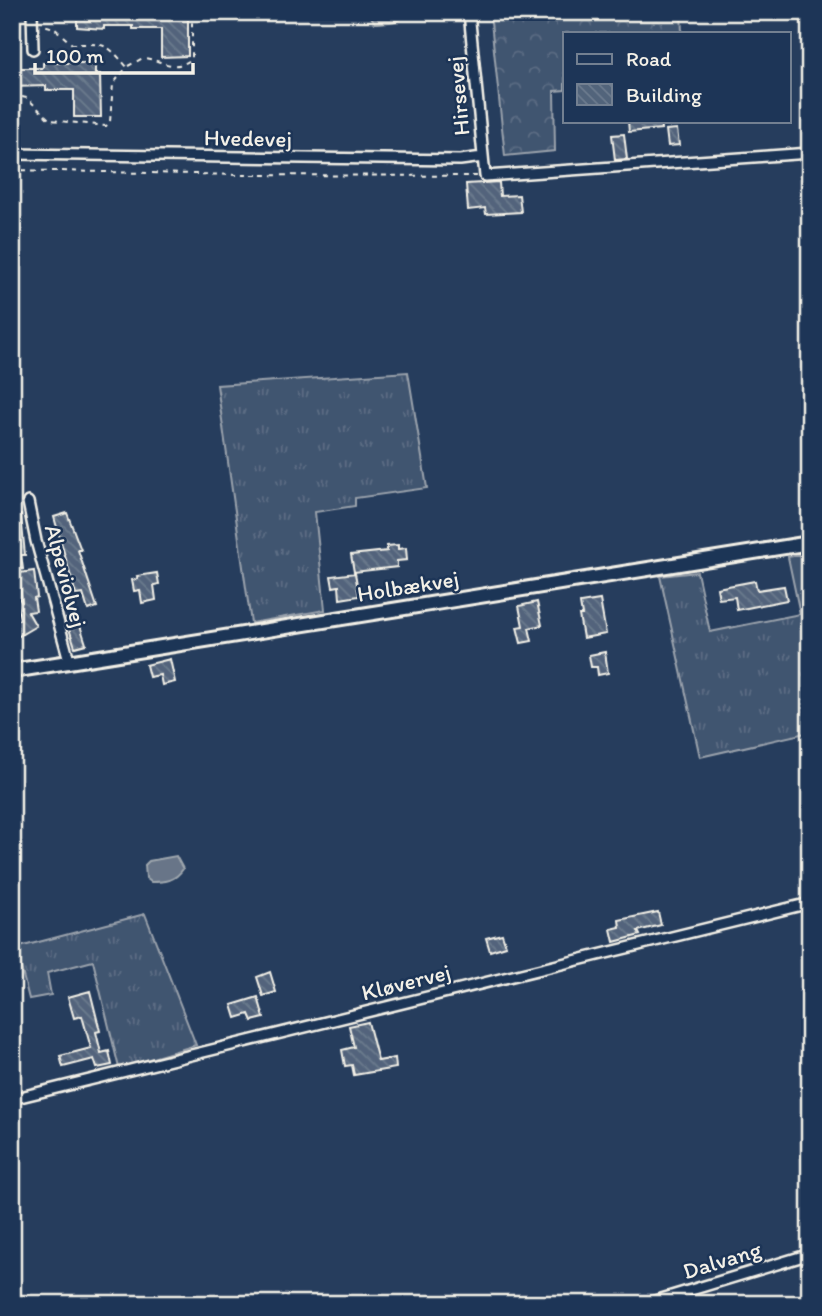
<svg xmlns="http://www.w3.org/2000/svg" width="822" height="1316" viewBox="0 0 822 1316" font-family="Itim,sans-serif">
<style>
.grass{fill:url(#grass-tufts);stroke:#9aa2ac;stroke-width:2}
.forest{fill:url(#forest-crowns);stroke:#9aa2ac;stroke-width:2}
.water{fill:#677588;stroke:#9fa7ae;stroke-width:2}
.building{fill:url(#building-back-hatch);stroke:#f4f1e8;stroke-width:2}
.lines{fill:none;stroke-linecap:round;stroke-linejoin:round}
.street-casing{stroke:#f4f1e8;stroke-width:14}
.secondary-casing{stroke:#f4f1e8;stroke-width:18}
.path{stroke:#f4f1e8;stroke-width:2;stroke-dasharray:5 5;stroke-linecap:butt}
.street{stroke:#1d3557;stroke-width:9}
.secondary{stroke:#1d3557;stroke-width:12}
.labels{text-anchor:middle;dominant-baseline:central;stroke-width:5;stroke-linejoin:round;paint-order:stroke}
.street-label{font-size:23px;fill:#f4f1e8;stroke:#1d3557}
</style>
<defs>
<pattern id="grass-tufts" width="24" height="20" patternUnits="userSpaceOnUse" patternTransform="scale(1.75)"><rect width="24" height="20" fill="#40546f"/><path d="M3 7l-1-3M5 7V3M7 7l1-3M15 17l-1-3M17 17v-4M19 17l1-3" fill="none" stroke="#5c6d84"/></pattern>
<pattern id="forest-crowns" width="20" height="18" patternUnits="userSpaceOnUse" patternTransform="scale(1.75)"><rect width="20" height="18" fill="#40546f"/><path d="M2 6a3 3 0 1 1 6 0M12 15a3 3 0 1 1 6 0" fill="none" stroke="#5c6d84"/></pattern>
<pattern id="building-back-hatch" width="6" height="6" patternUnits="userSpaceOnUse" patternTransform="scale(1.75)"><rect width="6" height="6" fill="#52647b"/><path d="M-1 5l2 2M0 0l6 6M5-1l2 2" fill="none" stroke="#6c7b8e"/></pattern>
</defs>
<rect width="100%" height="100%" fill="#263d5d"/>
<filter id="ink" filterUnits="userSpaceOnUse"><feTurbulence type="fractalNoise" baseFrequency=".0143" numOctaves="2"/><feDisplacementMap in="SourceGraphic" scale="14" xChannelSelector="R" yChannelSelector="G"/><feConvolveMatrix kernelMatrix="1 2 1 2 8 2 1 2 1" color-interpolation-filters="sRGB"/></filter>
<g filter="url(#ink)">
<path class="grass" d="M408,372L427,488L355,498V506L315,512L325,610L251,623L217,385Z
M810,553V732L700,757L660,576L697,572L710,632L800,614L788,557Z
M145,914L196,1045L119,1068L93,961L47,973L51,995L29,999L16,948Z"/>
<path class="forest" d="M490,12H681L682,33H565V90L554,91L555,151L505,156Z"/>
<path class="water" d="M368,12H406C401,24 386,22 375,23Z
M176,856L183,869C175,881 165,882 151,882L146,878L145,865L149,861Z"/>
<path class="building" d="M77,12L188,13V56L161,57V29H133V26H104V29L77,27Z
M43,63H95V74H100L101,117H74V90H46V86L12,87V68H43Z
M628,121H660L661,129L629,132Z
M677,129L679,145L668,146L666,130Z
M624,134L627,159L615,160L612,135Z
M499,182L500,196L519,195L521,212L486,214L485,208L468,210L466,184Z
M67,513L81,550H78L97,607L88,610L83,594L76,595L54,517Z
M21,515L25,555H21L23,569L12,570V516Z
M398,545V549L406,548L407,560L397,561V567L354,572L351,555L387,551V546Z
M34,571L37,597L34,598L36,611L28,612L36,626L12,640V623L20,619L16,593L22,603L19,573Z
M157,573L159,584L154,585L156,600L142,603L140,590L134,591L132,580L138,579L137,576Z
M355,573L359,596L340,599L339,586L333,587L331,576Z
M755,581L757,590L784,586L787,600L737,610L735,597L719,599L717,588Z
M600,600L606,634L583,638L579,615H582L580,603Z
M537,602L542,625L529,628L532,641L521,643L517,627L523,626L519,606Z
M77,616L86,644L75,647L66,619Z
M605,652L608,673L598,675L597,667H591L589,655Z
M170,659L175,682L162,685L160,675L149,677L146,665Z
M658,912L661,925L638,931L640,935L614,942L611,929L620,927L619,920Z
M502,934L506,946L490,951L486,938Z
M270,972L276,992L263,996L257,977Z
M90,991L100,1031L96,1032L101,1053L109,1051L112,1065L97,1068L94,1059L63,1067L60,1056L91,1048L82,1016L74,1018L68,997Z
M258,997L264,1018L252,1021L249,1014L236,1018L232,1005Z
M368,1022L378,1061L395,1058L396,1068L354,1075L352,1065L345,1066L342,1050L354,1047L349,1026Z"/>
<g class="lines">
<g class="street-casing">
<path id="street" d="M32,12L33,49
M469,12L485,176L810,153
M12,154L460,160L483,157
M28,502L36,541L69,660
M12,1099L810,903
M12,1296L22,1304
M645,1304L810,1254"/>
</g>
<g class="secondary-casing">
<path id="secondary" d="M12,671L810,543"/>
</g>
<path class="path" d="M128,66L143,58C161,59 173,73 192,59V12
M12,95L27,98L50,120L106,126L110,122L113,84L127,67C105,41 104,44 72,44L54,28L44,25
M12,113V127
M12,170L239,175L477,176"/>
<use href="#street" class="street"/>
<use href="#secondary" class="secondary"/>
</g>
</g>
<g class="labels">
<g class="street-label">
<text transform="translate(458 96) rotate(-95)">Hirsevej</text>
<text transform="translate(248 138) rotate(1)">Hvedevej</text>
<text transform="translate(66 576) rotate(75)">Alpeviolvej</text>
<text transform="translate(408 586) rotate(-9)">Holbækvej</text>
<text transform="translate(406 982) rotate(-14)">Kløvervej</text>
<text transform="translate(722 1260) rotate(-17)">Dalvang</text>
</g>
</g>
<rect width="822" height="1316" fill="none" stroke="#1d3557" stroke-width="42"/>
<rect x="21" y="21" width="780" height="1274" fill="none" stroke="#f4f1e8" stroke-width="2.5" filter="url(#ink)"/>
<rect x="563" y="32" width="228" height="91" fill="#1d3557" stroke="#738091" stroke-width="2"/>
<rect x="577" y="54" width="35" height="10" fill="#1d3557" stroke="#738091" stroke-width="2"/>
<text x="626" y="66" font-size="21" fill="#f4f1e8">Road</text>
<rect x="577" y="84" width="35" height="21" fill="url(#building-back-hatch)" stroke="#738091" stroke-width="2"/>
<text x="626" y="102" font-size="21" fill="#f4f1e8">Building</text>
<path d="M35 63v10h158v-10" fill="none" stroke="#f4f1e8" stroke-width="3.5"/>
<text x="46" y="63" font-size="21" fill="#f4f1e8" stroke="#1d3557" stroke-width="5" paint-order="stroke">100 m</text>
</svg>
